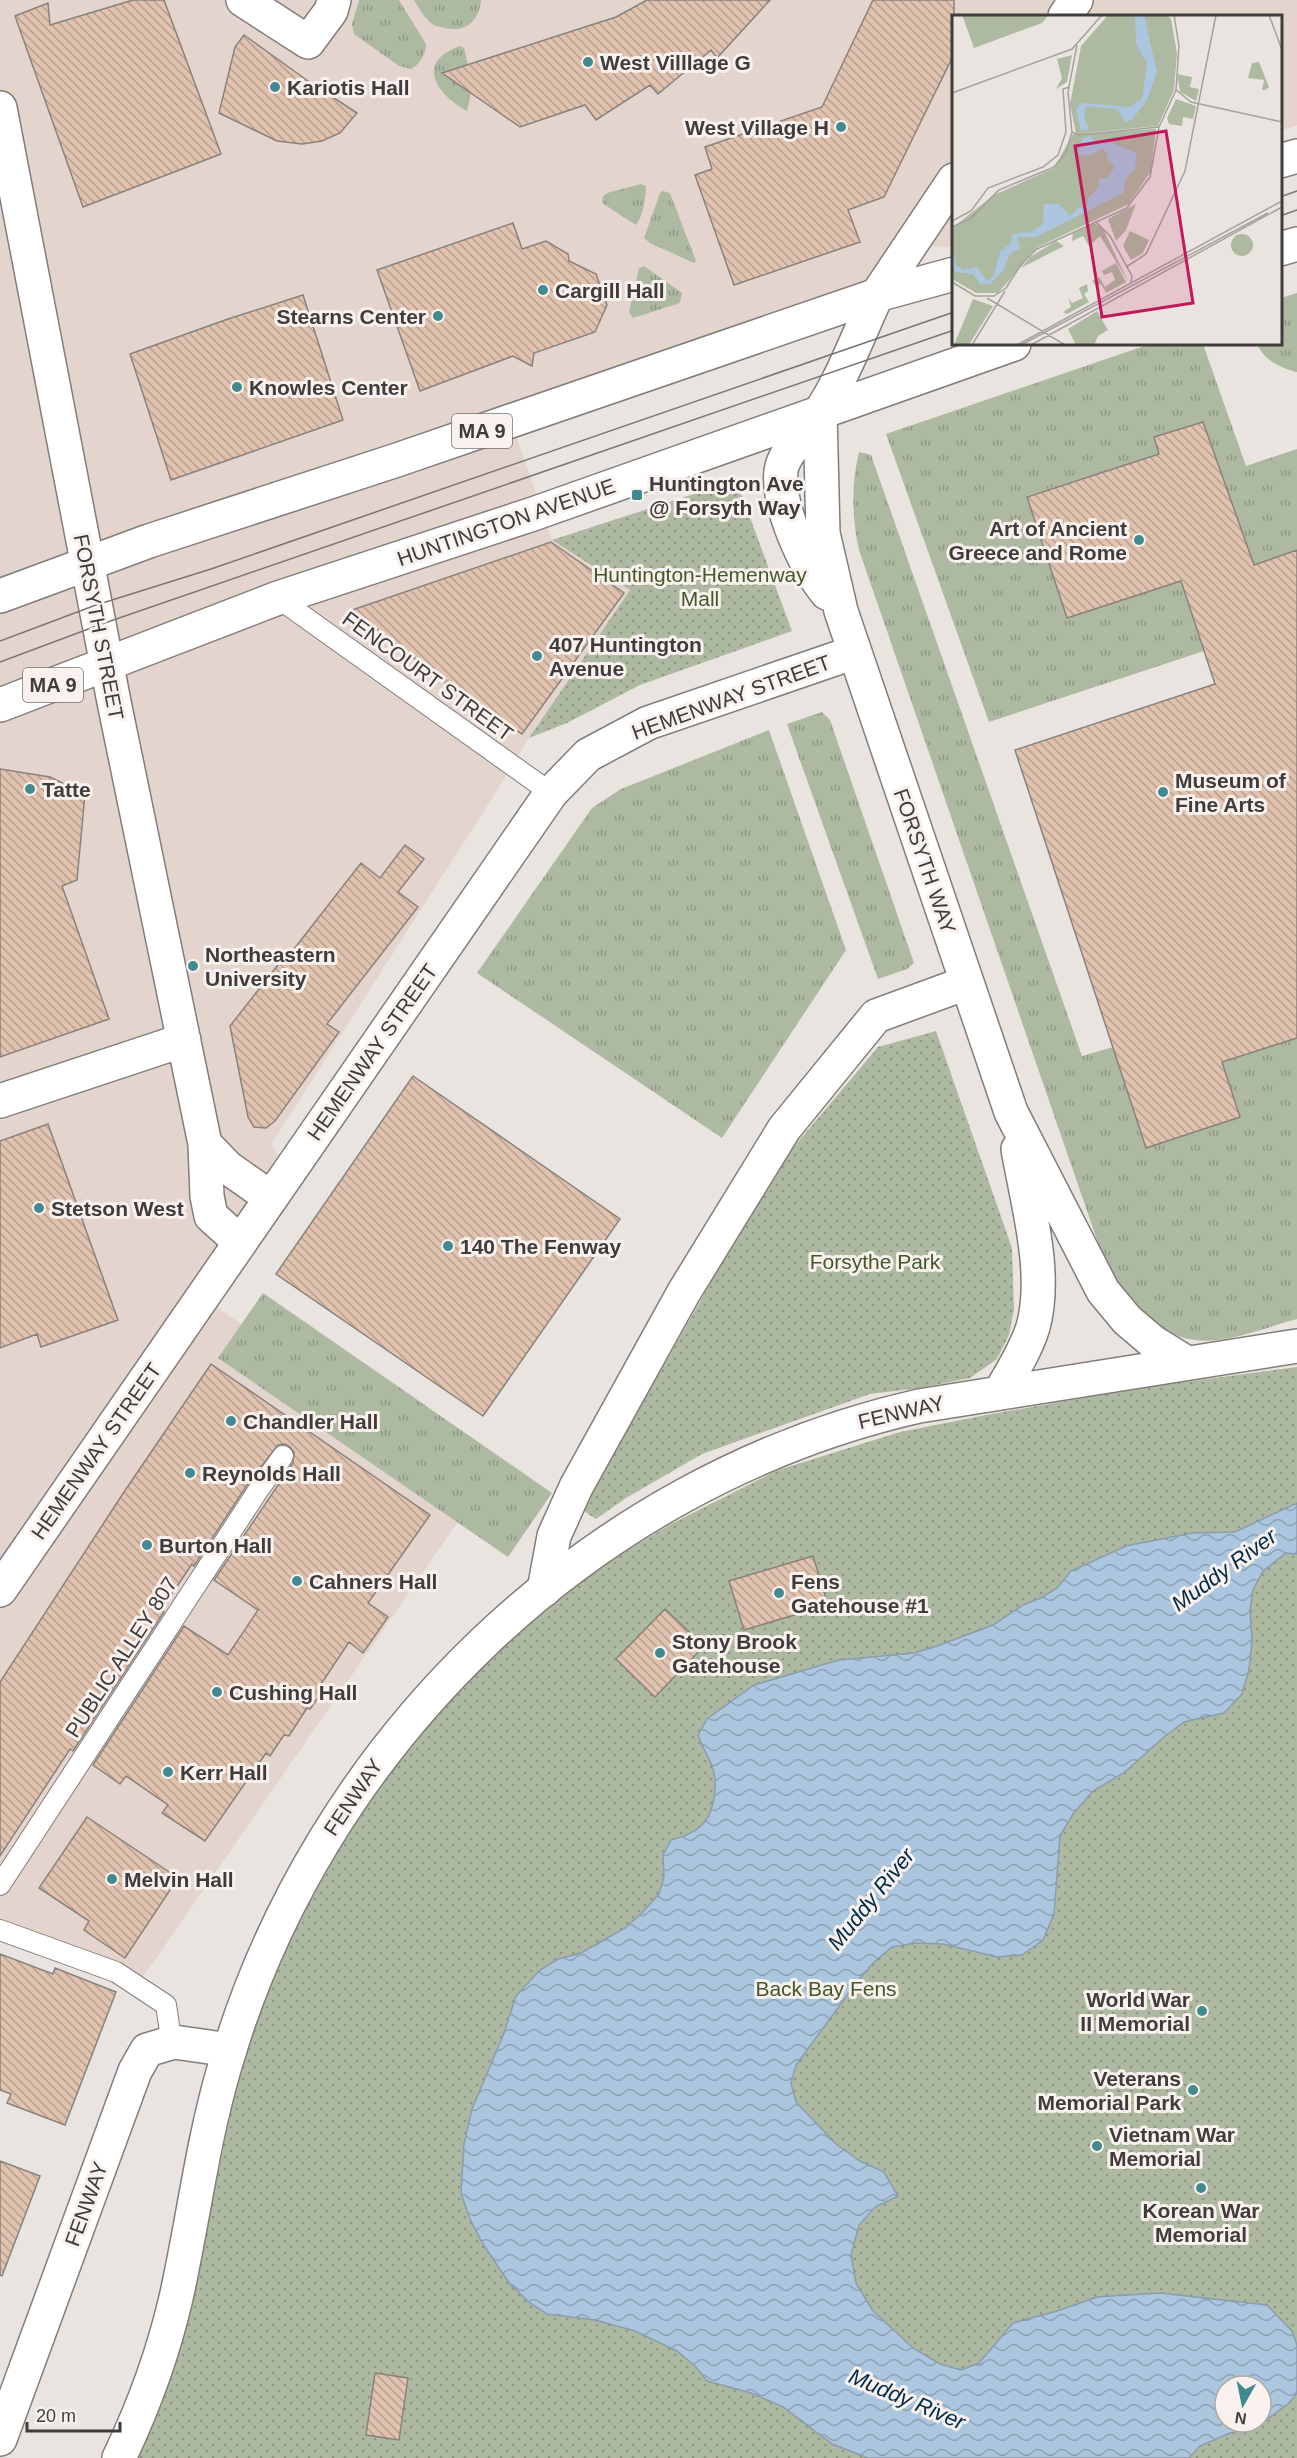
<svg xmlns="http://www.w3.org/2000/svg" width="1297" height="2458" viewBox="0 0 1297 2458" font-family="Helvetica,sans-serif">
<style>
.built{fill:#e3d5cd}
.grass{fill:url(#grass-tufts)}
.park{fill:url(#park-dots);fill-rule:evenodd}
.water{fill:url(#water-waves);stroke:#8b9dad;stroke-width:1.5;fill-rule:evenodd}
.building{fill:url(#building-back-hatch);stroke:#88827e;stroke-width:1.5}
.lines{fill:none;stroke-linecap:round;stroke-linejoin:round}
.service-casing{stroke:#837d79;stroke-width:22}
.minor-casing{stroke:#837d79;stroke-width:36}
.tertiary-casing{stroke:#837d79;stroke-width:36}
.secondary-casing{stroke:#837d79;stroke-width:36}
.primary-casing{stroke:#837d79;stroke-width:36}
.service{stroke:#fff;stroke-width:20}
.minor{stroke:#fff;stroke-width:33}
.tertiary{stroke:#fff;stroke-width:33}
.secondary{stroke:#fff;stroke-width:33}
.primary{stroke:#fff;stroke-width:33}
.tram{stroke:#797573;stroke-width:1.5}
.poi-dot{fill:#428a90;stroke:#f8f1ed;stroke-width:2}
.labels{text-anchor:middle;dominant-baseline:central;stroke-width:6;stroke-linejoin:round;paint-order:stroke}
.shield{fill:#f8f1ed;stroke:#767270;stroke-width:1.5}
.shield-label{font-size:20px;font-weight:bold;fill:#3f3c3b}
.poi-label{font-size:21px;font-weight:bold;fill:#3f3c3b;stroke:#f8f1ed;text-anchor:start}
.street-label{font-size:21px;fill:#3f3c3b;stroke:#f8f1ed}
.park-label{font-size:21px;fill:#445829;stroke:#f8f1ed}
.water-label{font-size:22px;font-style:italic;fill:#002c4c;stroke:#f8f1ed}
.inset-road{fill:none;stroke:#a6a19e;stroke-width:1.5}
.view{fill:#c2185b;fill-opacity:0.15;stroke:#c2185b;stroke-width:3}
.inset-edge{fill:none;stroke:#3f3c3b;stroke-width:3}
</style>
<defs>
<pattern id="grass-tufts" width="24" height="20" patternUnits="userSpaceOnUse" patternTransform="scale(1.5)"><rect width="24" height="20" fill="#aeb9a2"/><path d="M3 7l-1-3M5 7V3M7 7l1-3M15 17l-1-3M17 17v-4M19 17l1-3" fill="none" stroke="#8f9885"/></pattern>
<pattern id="park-dots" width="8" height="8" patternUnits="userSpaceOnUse" patternTransform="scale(1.5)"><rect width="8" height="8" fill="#aeb9a2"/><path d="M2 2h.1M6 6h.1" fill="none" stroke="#8f9885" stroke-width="1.8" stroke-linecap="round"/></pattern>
<pattern id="water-waves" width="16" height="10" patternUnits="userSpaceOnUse" patternTransform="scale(1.5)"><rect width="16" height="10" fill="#abc6de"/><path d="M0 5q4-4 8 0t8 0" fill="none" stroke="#8da2b5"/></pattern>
<pattern id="building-back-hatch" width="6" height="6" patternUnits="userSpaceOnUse" patternTransform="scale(1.5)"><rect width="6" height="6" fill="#e0c2ae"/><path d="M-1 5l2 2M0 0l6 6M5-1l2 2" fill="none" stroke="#b79f8f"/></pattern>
</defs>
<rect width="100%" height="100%" fill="#eae4e0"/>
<path class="built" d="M0,0H1297V125L1281,131L1280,16H954L953,247L909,246L877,295L511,421L552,540L630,590L529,738L498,789L272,1143L286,1175L203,1298L482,1487L141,1980L0,1930Z"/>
<path class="grass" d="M359,0H399L426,44C426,54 420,64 411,69L399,66L354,34L352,24Z
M414,0H481C479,20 467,33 445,28C441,27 435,26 432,24C424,18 419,8 414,0Z
M460,46L464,48L468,65L443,74L471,93L467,111C437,95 414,62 460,46Z
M641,184L646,186C646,197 643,217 636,225L602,203L603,196L607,193Z
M663,191L670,193L696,261L694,263L650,243L644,238L660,193Z
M644,266L682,293L680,303L633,318L629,312L639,268Z
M1297,293V372H1296C1279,367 1265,361 1257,344H1280L1281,298Z
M1150,344H1203L1246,466L1297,449V550L1254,565L1203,422L1155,437L1159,454L1027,496L1067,618L1181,581L1204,651L989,722L886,434Z
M859,452L871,455L1082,1056L1113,1047L1240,1116L1222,1062L1297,1038V1319C1271,1326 1243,1337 1216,1340C1180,1345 1144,1323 1122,1296C1115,1287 1111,1273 1105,1263L859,550C852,518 851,484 859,452Z
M822,712L830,720L914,963L907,969L878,979L787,724Z
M769,730L846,950L722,1138L477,973L592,808L621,789Z
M263,1293L552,1493L508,1557L218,1358Z"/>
<path class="park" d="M731,482L742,496L792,631L640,685L567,723L529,738L630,590L552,540Z
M936,1031L1012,1248L1014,1309L1009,1335L997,1359L970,1378L920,1388L870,1394L702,1454L626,1498L596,1519L582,1510L775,1169L878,1047Z
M1297,1367V2458H137L182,2344L236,2087L263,2003L294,1931L339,1849L379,1787L417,1734L479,1669L527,1624L608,1562L671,1524L778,1470L900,1432L986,1415L1133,1389ZM1225,2386H1261V2422H1225Z"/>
<path class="water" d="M1297,1503V1554L1286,1553L1263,1571L1253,1590L1250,1611L1252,1640L1249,1670L1242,1694L1224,1713L1184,1722L1164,1737L1125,1772L1093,1791L1073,1814L1060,1836L1054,1914L1043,1940L1022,1955L997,1957L943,1944L916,1943L892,1947L874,1962L857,1982L796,2065L791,2083L796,2102L836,2144L860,2161L884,2172L898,2196L875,2207L859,2225L851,2255L856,2283L873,2311L913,2348L940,2364L961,2370L979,2363L1013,2323L1057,2311L1097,2297L1160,2293L1267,2305L1292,2331L1297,2345V2393L1289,2403L1257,2427L1230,2433L1200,2446L1189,2458H868L832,2444L783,2407L751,2393L707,2381L696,2367L677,2351L635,2331L595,2320L547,2314L530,2303L510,2284L483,2244L470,2219L461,2193L464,2144L472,2109L504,2033L516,1996L540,1970L558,1959L581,1953L625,1928L643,1912L659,1894L664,1877L663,1855L671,1840C682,1837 692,1834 701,1826C714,1815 718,1785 713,1769C709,1757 702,1747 698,1735L707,1719L754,1685L839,1660L914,1653L937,1646L993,1625L1023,1605L1041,1598L1057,1588L1071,1571L1126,1546L1192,1533L1235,1532ZM1225,2386H1261V2422H1225Z"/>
<path class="building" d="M133,0H164L221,154L83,207L15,16L48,3L50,25Z
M647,0H770L717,58L711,50L658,94L650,85L596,120L585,105L520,127L442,73L616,17Z
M873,0H954V54L904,156L884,197L848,210L860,242L734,285L695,175L712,169L705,147L822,107Z
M244,35L308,81L357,113L340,133L322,141L302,144L277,141L219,113L235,47Z
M513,223L522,249L546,241L568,254L569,261L596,274L607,305L595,332L534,353L532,366L513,356L420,391L377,270Z
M303,295L343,420L171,480L130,354L228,319Z
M1203,422L1254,565L1297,550V1038L1222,1062L1240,1117L1146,1148L1015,750L1215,684L1181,581L1067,618L1027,497L1159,454L1154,437Z
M551,542L624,593L522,734L448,685L352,610Z
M0,769L50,777L85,794L77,880L62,886L109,1019L0,1057Z
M405,845L424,859L398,892L418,907L327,1024L339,1032L275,1121L266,1128L254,1127L248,1117L230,1026L285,956L287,958L361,863L380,878Z
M413,1076L620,1219L483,1416L276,1274Z
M48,1124L118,1320L41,1347L37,1334L0,1348V1141Z
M211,1364L430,1515L368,1603L388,1617L363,1653L349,1642L317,1690L320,1695L310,1709L307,1708L289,1736L284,1735L270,1756L266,1753L205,1841L162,1813L168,1805L126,1776L120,1784L93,1765L184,1626L228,1655L258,1610L214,1580L293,1463L294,1452L290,1447L285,1444L278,1445L249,1482L194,1566L192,1564L161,1610L164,1612L73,1751L70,1749L0,1856V1682L124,1492Z
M813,1556L828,1605L744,1630L729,1581Z
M665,1609L704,1646L655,1697L616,1659Z
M87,1817L178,1878L125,1958L84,1930L89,1921L39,1888Z
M0,1954L53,1974L55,1968L116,1992L65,2125L7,2103L11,2094L0,2090Z
M0,2161L40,2176L2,2276L0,2275Z
M375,2373L408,2378L399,2440L366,2435Z"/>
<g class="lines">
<g class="service-casing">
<path id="service" d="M278,598L551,793
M0,1885L259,1489L283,1456
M0,1930L116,1972L166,2005L170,2032L168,2043"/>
</g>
<g class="minor-casing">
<path id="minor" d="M243,0L308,42L331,11L334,0
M0,108L114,702L205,1144L207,1196L211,1216L240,1242
M0,1101L184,1040
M205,1144L227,1167L271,1198
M544,1590L554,1536L576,1487L684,1292L784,1129L876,1016L966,983
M0,2439L135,2071L147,2050L174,2042L230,2050"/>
</g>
<g class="tertiary-casing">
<path id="tertiary" d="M1065,16L1076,0
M877,295L954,180"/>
</g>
<g class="secondary-casing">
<path id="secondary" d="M820,413L823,533L841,611L1011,1112L1103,1291L1127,1320L1153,1342L1187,1363
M827,593C805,567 777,506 781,471C783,454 800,439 810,426C839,390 857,337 877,295
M1000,1393C1012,1371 1026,1350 1033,1327C1048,1273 1027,1202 1018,1149
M0,1590L551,793L588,755L648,723L855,652"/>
</g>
<g class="primary-casing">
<path id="primary" d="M1280,161L1297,156
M1280,249L1297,244
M0,596L149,541L397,460L877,295L954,274
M0,705L278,598L533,514L1014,344
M119,2458C144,2406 163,2354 176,2298C193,2222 202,2144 224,2069C317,1744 588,1481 919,1406L1297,1346"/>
</g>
<use href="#service" class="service"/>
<use href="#minor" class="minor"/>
<use href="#tertiary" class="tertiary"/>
<use href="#secondary" class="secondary"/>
<use href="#primary" class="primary"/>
<path class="tram" d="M1280,197L1297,191
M1280,216L1297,210
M0,641L96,605L211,569L954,312
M0,662L99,625L954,330"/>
</g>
<g class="poi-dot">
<circle cx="588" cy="62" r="6"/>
<circle cx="275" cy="87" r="6"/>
<circle cx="841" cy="127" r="6"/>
<circle cx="543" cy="290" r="6"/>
<circle cx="438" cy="316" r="6"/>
<circle cx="237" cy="387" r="6"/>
<rect x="631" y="489" width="12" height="12" rx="3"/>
<circle cx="1139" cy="540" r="6"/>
<circle cx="537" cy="656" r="6"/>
<circle cx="30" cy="789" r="6"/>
<circle cx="1163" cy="792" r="6"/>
<circle cx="193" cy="966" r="6"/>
<circle cx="39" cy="1208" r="6"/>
<circle cx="448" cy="1246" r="6"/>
<circle cx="231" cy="1421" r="6"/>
<circle cx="190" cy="1473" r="6"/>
<circle cx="147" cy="1545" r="6"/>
<circle cx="297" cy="1581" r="6"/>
<circle cx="779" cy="1593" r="6"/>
<circle cx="660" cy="1653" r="6"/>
<circle cx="217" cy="1692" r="6"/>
<circle cx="168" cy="1772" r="6"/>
<circle cx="112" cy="1879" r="6"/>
<circle cx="1202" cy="2011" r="6"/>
<circle cx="1193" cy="2090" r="6"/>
<circle cx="1097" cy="2146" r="6"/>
<circle cx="1201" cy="2188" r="6"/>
</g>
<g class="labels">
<g class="shield">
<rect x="452" y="414" width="60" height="34" rx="4.5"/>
<rect x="23" y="668" width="60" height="34" rx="4.5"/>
</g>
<g class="shield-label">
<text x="482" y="431">MA 9</text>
<text x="53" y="685">MA 9</text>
</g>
<g class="poi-label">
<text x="600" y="62">West Villlage G</text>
<text x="287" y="87">Kariotis Hall</text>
<text x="829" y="127" text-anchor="end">West Village H</text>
<text x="555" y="290">Cargill Hall</text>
<text x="426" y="316" text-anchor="end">Stearns Center</text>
<text x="249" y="387">Knowles Center</text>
<text x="649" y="483">Huntington Ave<tspan x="649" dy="24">@ Forsyth Way</tspan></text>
<text x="1127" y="528" text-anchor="end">Art of Ancient<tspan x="1127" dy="24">Greece and Rome</tspan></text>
<text x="549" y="644">407 Huntington<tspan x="549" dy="24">Avenue</tspan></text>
<text x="1175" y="780">Museum of<tspan x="1175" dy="24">Fine Arts</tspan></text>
<text x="42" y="789">Tatte</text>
<text x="205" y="954">Northeastern<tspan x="205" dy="24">University</tspan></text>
<text x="51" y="1208">Stetson West</text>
<text x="460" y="1246">140 The Fenway</text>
<text x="243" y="1421">Chandler Hall</text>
<text x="202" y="1473">Reynolds Hall</text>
<text x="159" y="1545">Burton Hall</text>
<text x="309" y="1581">Cahners Hall</text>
<text x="791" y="1581">Fens<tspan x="791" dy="24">Gatehouse #1</tspan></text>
<text x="672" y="1641">Stony Brook<tspan x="672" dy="24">Gatehouse</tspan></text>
<text x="229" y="1692">Cushing Hall</text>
<text x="180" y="1772">Kerr Hall</text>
<text x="124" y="1879">Melvin Hall</text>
<text x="1190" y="1999" text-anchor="end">World War<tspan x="1190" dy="24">II Memorial</tspan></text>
<text x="1181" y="2078" text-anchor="end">Veterans<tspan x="1181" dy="24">Memorial Park</tspan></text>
<text x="1109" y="2134">Vietnam War<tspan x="1109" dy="24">Memorial</tspan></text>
<text x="1201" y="2210" text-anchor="middle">Korean War<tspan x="1201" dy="24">Memorial</tspan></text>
</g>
<g class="street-label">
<text transform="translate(506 522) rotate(-19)">HUNTINGTON AVENUE</text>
<text transform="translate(99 627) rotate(79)">FORSYTH STREET</text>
<text transform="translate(428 676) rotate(36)">FENCOURT STREET</text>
<text transform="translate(731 697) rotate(-20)">HEMENWAY STREET</text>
<text transform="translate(925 861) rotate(71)">FORSYTH WAY</text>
<text transform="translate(372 1052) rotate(-55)">HEMENWAY STREET</text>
<text transform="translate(901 1412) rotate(-13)">FENWAY</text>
<text transform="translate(96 1451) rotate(-55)">HEMENWAY STREET</text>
<text transform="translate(121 1657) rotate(-57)">PUBLIC ALLEY 807</text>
<text transform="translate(353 1797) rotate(-56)">FENWAY</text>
<text transform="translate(86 2204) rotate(-70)">FENWAY</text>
</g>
<g class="park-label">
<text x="700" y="574">Huntington-Hemenway<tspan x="700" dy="24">Mall</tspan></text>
<text x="875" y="1261">Forsythe Park</text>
<text x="826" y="1988">Back Bay Fens</text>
</g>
<g class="water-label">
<text transform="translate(1224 1570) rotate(-36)">Muddy River</text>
<text transform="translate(871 1899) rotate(-51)">Muddy River</text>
<text transform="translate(907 2399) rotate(23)">Muddy River</text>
</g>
</g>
<g transform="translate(952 15)">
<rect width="330" height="330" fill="#eae4e0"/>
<path d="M120,40L115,67L104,74L110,63L105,44ZM141,208L150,212L176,266L148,221L137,231L131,221L120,226L121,217ZM178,216L197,225L191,238L179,245L171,231ZM104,226L112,231L69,253L78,242ZM164,248L174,267L154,278L149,269L144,271L140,266L147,262L153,272L163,265L160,257L152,260L150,256ZM135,269L136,276L132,279L137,287L115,299L111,297L119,292L116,282L120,288L131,283L127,273Z" fill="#aeb9a2"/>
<path d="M156,0H215L219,4L225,38L222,75L206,111L124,119L118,89L129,31ZM307,47L317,72L313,75H310L312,65L296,63L300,48ZM225,59L240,62L238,72L247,74L244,86L228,77ZM224,84L244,91L241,104L231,102L230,111L217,109L215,103ZM204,114L199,156L177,189L86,232L46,278H24L0,264V213L42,180L102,153L121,119ZM184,189L174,215L164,226L156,204ZM279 230a11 11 0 1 1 22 0a11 11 0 1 1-22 0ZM21,284L41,291L17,330H2Z" fill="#aeb9a2"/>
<path d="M10,0H94L95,2L90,8L22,33ZM46,185L59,187L66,202L39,233L26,232L30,237L17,225L22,228L19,216ZM145,296L156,315L146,321L142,330H124L116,314Z" fill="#aeb9a2"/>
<path d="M183,0H192L205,57L195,85L181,104L174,107L164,94L134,91L132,102L137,114L129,116L124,95L128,88L177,92L190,84L195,48L184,29ZM138,121L143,127L156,126L184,138L183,154L174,163L171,178L84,222H65L68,233L57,240L51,256L38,269H28L21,259L3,257L0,236L4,250L12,255L25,252L35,266L42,260L48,237L58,229L61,219L79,217L91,209L92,189H107L118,201L126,193L135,192L136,183L146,173L147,164L157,162L163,151L154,144L157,140L151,134L135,141L125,139L131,123Z" fill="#abc6de"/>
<path class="inset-road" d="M317,0L330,35M125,30L116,77L120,117L127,120L207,112L224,75L227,31L222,0M224,75L239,87L330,107M0,78L120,34L150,0M0,206L19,196L36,173L91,152L106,140L114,117L111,74L117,72M143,206L158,221L180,261L179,268M0,212L18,204L47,175L102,152L114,138L120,117M174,252L194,239L233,156L264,0M0,267L23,281H42L54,273L70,248L85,234L175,193L198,162L207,112M35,283L113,330M20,330L53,276M65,330L330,186M69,330L316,198M79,330L330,192"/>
<path class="view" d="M214,116L241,288L150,302L123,131Z"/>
<rect width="330" height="330" class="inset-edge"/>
</g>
<g transform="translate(1243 2404) rotate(189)"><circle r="28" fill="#f8f1ed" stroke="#aea9a6" stroke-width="1.5"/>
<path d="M0-4.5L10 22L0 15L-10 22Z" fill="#428a90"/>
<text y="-9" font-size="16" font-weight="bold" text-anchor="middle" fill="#3f3c3b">N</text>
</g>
<path d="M27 2422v9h93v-9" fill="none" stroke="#3f3c3b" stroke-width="3"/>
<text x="36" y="2422" font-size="18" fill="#3f3c3b" stroke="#f8f1ed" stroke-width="4.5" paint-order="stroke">20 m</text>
</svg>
